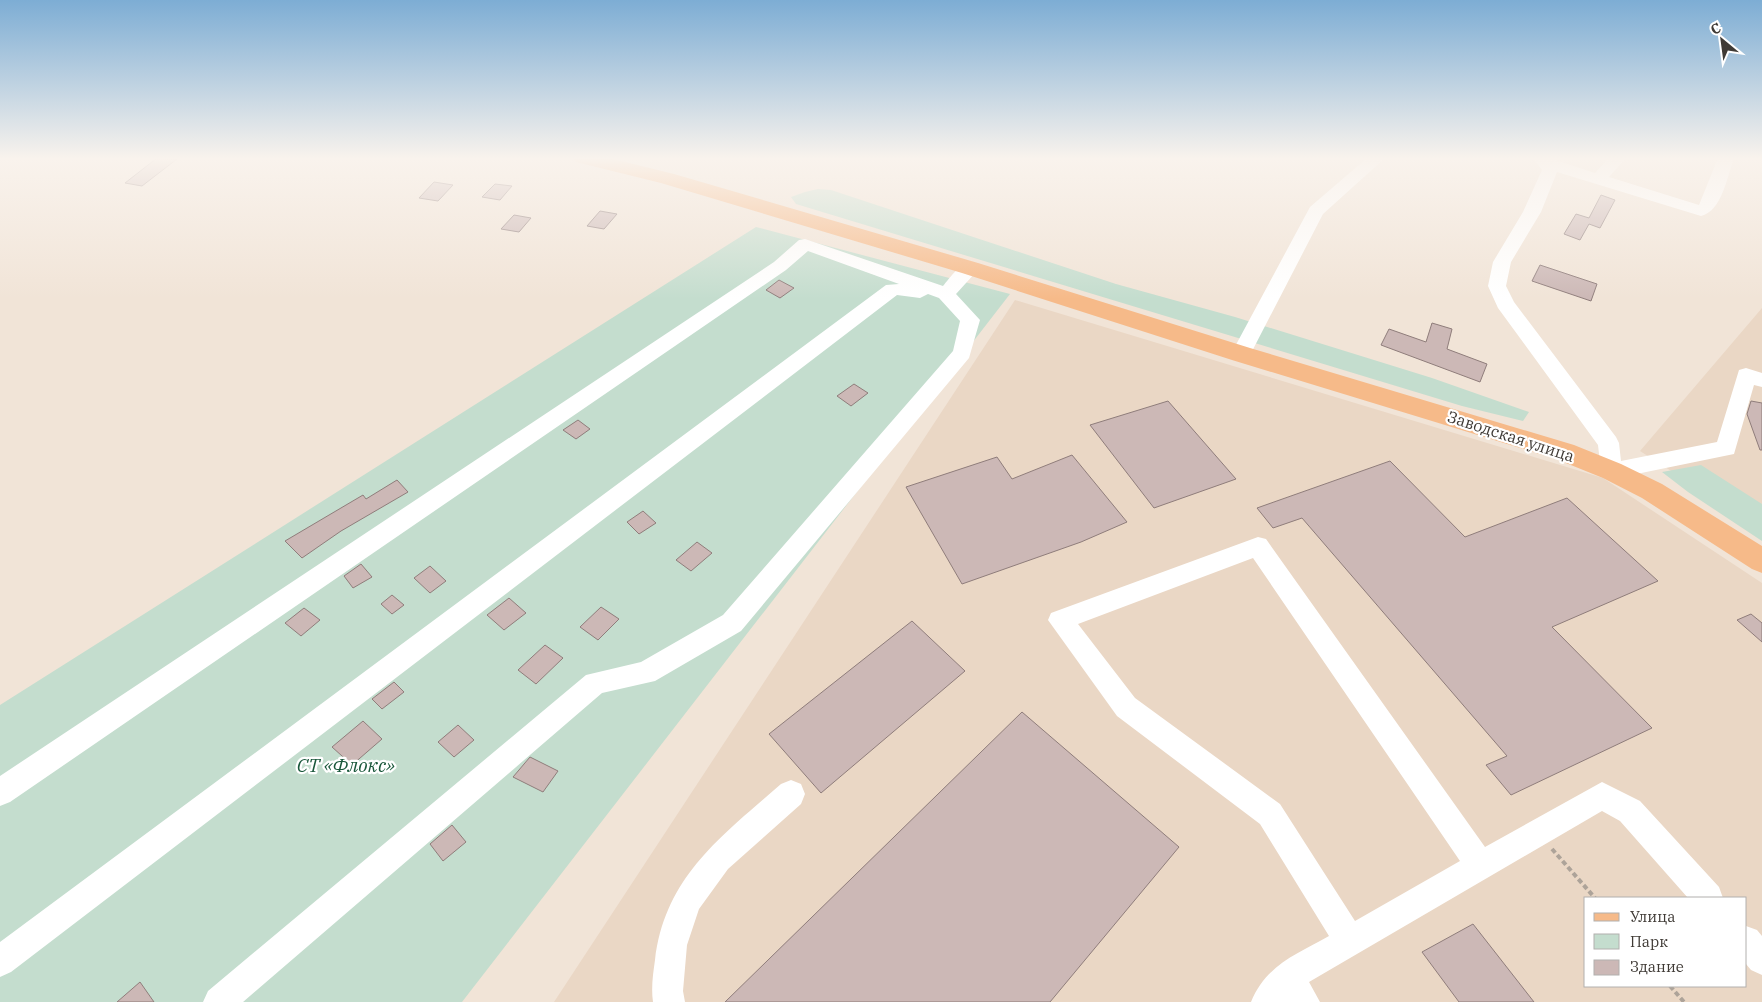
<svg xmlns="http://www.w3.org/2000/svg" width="1762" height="1002" viewBox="0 0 1762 1002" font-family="'IBM Plex Serif',serif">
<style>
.built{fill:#ead7c5;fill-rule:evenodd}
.green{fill:#c4ddce}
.building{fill:#ccb8b6;stroke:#8f7d7b}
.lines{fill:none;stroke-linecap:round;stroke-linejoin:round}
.path{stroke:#ada399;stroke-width:4;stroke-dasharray:5 3;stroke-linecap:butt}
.minor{fill:#fff;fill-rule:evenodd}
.major{fill:#f6ba89;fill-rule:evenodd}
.labels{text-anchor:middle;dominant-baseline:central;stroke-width:4.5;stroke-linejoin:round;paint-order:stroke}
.street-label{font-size:16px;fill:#3f3a35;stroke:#fff}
.near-park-label{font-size:19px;font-style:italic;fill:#19573a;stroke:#fff}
</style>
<rect width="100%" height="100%" fill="#f1e4d7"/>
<path class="built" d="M1015,300L1603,478L1762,583V1002H554ZM1586,898H1746V986H1586Z
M1762,308V529L1640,451Z"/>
<path class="green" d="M818,189L831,190L1116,284L1235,317L1432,378L1529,412L1523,421L1462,406L796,204L791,197L805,192Z
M756,227L1010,294L462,1002H0V705Z
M1701,465L1762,504V541L1688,492L1662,472Z"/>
<path class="building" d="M157,158L177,159L142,186L125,183Z
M434,182L453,185L438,201L419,198Z
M495,184L512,186L500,200L482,197Z
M1601,195L1615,200L1600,228L1589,224L1580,240L1564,234L1576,214L1589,218Z
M600,211L617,214L604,229L587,226Z
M514,215L531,218L519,232L501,229Z
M1540,265L1597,284L1591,301L1532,281Z
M779,280L794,288L780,298L766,290Z
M1432,323L1452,329L1447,349L1487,364L1480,382L1381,345L1389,329L1426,342Z
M854,384L868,393L851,406L837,396Z
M1168,401L1236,479L1154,508L1090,425Z
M1751,401L1762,403V450H1760L1747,414Z
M578,420L590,429L576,439L563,430Z
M1072,455L1127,522L1081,542L962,584L906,487L997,457L1012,479Z
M1390,461L1465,537L1567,498L1658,581L1552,627L1652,728L1511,795L1486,765L1507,756L1302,518L1273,528L1257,508Z
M397,480L408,492L341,531L302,558L285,541L363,495L366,499Z
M643,511L656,523L639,534L627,522Z
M697,542L712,553L691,571L676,560Z
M361,564L372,577L353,588L344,576Z
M430,566L446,581L430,593L414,578Z
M392,595L404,605L392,614L381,604Z
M509,598L526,613L504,630L487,615Z
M601,607L619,619L598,640L580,627Z
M304,608L320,620L301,636L285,623Z
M1751,614L1762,623V642L1737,620Z
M912,621L965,671L821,793L769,734Z
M545,645L563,658L536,684L518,670Z
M394,682L404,692L382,709L372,699Z
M1022,712L1179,847L1050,1002H725Z
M363,721L382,739L352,765L332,747Z
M458,725L474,740L454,757L438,742Z
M530,757L558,771L543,792L513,777Z
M452,825L466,842L443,861L430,844Z
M1473,924L1534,1002H1459L1422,952Z
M140,982L154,1002H117Z"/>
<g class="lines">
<path class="path" d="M1552,849L1595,898
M1670,986L1684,1002"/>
<path class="minor" d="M1367,158H1385L1323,214L1248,359L1241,361L1234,359L1231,354L1310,207Z
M1533,158H1549L1595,173L1609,158H1626L1609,177L1699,205L1718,158H1734C1727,177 1722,211 1701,216L1557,172L1541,212L1511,262L1506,286L1514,302L1616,437L1619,443L1621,461L1717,442L1739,370L1746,368L1762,373V387L1754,385L1734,454L1612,479L1604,477L1601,471L1598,445L1498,308L1488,286L1493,262L1523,212L1542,170Z
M805,239L943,286C952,276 961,260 976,264L979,268L976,272L956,294L980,320L969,358L741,631L655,681L602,693L243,1002H203L208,991L586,675L641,662L723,615L953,351L960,321L939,298L928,294L920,298L897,295L11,972L0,977V942L886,285L899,284L808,251L786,270L10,802L0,806V776L774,262L799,240Z
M1258,537L1266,539L1485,847L1602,782L1640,801L1719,887L1723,898H1688L1620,821L1602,811L1309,982L1320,1002H1251C1266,965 1297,954 1329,936L1260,824L1117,716L1048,620L1051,613ZM1253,558L1460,861L1355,921L1280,804L1135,698L1078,624Z
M791,780L801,784L805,794L801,804L728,869L699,909L687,945L683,991L685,1002H653C651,988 653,974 655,960C665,876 722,836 781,784Z
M1746,926L1757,930L1762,936V975L1751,970L1746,964Z"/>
<path class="major" d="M573,158H609L674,174L978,263L1250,348L1574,445L1621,464L1662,484L1762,546V573L1752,569L1642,498L1603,478L1556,459L1232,360L962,273L661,183L576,162Z"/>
</g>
<linearGradient id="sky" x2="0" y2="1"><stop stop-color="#7dadd4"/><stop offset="0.53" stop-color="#f9f3ed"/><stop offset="1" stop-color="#f9f3ed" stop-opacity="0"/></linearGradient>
<rect width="1762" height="299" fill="url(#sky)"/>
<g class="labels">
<g class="street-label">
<text transform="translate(1511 436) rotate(18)">Заводская улица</text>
</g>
<g class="near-park-label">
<text x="346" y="765">СТ «Флокс»</text>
</g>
</g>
<rect x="1584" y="897" width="162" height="90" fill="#ffffff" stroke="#b2b0ae"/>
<rect x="1594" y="913" width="25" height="8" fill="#f6ba89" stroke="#b2b0ae"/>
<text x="1630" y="922" font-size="15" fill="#3f3a35">Улица</text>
<rect x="1594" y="934" width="25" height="15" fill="#c4ddce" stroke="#b2b0ae"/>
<text x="1630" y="947" font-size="15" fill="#3f3a35">Парк</text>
<rect x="1594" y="960" width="25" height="15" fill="#ccb8b6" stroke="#b2b0ae"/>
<text x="1630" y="972" font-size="15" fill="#3f3a35">Здание</text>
<g transform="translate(1722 40) rotate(331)" stroke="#ffffff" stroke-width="4" paint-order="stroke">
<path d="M0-4L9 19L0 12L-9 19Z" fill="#3f3a35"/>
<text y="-8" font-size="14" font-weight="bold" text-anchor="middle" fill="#3f3a35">С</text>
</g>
</svg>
